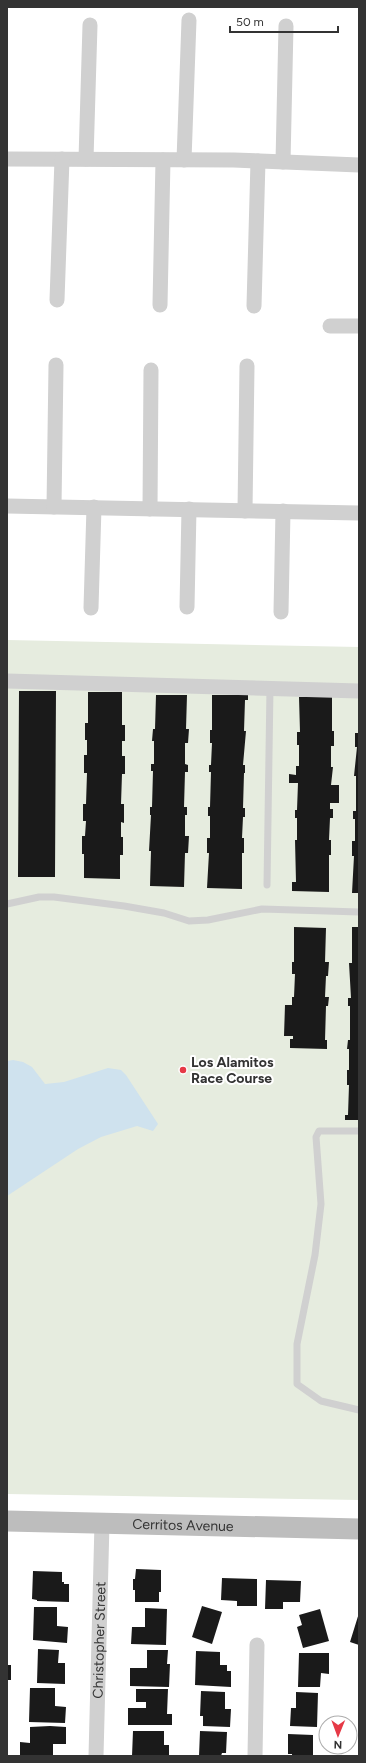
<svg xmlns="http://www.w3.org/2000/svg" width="366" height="1763" viewBox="0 0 366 1763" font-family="Figtree,sans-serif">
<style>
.green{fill:#e6ecdf}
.water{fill:#cfe2ee}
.building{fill:#1a1a1a}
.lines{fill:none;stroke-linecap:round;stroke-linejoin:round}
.service{stroke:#d0d0d0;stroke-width:7}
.minor{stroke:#d0d0d0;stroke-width:15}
.secondary{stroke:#bdbdbd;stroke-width:21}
.poi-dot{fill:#e63946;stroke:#fff;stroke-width:1.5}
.labels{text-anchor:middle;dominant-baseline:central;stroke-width:4;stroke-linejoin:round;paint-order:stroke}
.poi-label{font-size:14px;font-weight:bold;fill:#333;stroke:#fff;text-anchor:start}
.street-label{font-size:14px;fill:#333;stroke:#fff}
</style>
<rect width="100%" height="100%" fill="#fff"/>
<path class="green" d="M7,640L359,647V1500L7,1494Z"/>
<path class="water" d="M13,1060L23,1062L32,1067L45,1084L64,1082L108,1068L121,1070L126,1075L158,1124L153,1131L137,1126L101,1137L78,1149L7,1196V1061Z"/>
<path class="building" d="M19,691H56L55,877H18Z
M88,692H122V725H125V741H122V756H125V774H122L121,804H124V823L121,822V837H123V855H120V879L84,878V854H82V836H85L86,821H83V804H86L87,773H84V755H87V740H85V723H88Z
M156,695H187L186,729H189L188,743H185V764L188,765V772H185L184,807H187V815H185V836H189L188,853H185L184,887L150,886L151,851H149L151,815H150V807H152L153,771H151V764H154V741H152L153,729H155Z
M212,695H248V700H245L244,731H246L243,765H245V773H244L243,808H245V817H243L242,838H244V853H242V889L207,888L209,853H207V838H210V816H208V807H210L211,772H209V765H211L212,743H210V730H212Z
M299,697H332V731H334V746H331V767H333L331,785H339V803H330V809H333V818H330L329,840H331V855H329V892L292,891V882H296L295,840H297V818H295V810H297L298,783H289V774L296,775V766H299V745H297V732H300Z
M358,724H359V893H352L354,856H352V841H355V819H353V811H356V776H354L357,747H355V733H358Z
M294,927L326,928L325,962H329L328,976H326L325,997H329L328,1006H326L325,1040H327V1049L290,1048V1039H293V1036H284L285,1005H292V997H294L295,974H292V962H294Z
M352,927H359V1120H345V1115H348L349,1085H347V1070H349V1049H347L348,1040H350V1006H348V998H351L349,963H352Z
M136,1569L161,1570V1592H159V1602H135V1590H133V1579H135Z
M33,1571L62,1572V1582H64V1584H69V1602L37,1601V1600L32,1599Z
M222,1578L257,1579V1606H237V1601L221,1600Z
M266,1580L301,1581L300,1602H283V1609H265Z
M202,1606L222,1612L212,1644L192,1637Z
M34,1607H57V1626L68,1627L67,1643L33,1640Z
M145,1608L167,1609L166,1645L131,1644L132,1627H145Z
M320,1609L329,1641L303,1648L297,1627L302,1625L299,1615Z
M359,1613V1645L350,1642Z
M38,1649L59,1650L58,1663H65V1684L37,1683Z
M147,1650H168L167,1664H170L169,1687L130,1686V1668H147Z
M196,1651L220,1652V1665H227V1671H231V1687L195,1685Z
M299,1653H329V1674L321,1673L320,1687H298Z
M7,1665H11V1680H7Z
M30,1688H55V1706L66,1707L65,1723L29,1722Z
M136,1689H168L167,1714H172V1725H128V1708H146V1702H136Z
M201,1691L225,1692V1709H231L230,1727L203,1726V1716H200Z
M296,1692L318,1693L317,1727L290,1726L291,1708H296Z
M50,1726L66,1727V1744H53V1756H20V1742L30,1743V1727Z
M133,1731H164V1745H169V1756H132Z
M200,1731L227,1732L226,1753H222L221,1756H199Z
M288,1734L313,1735V1756H292V1754H288Z"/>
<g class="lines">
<path class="service" d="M267,885L270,688
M7,904L39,897H54L124,906L164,913L189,921L208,920L262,909L359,912
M359,1131H319L316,1137L321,1204L315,1255L297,1344V1384L321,1401L359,1410"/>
<g class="minor">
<path d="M7,159L234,160L359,165"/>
<path d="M86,159L90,25"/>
<path d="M184,160L189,20"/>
<path d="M283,162L286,26"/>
<path d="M57,300L62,159"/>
<path d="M160,305L163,160"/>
<path d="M254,306L258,161"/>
<path d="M330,326H359"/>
<path d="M7,506L359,513"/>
<path d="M54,507L56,365"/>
<path d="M150,509L151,370"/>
<path d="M245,511L247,366"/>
<path d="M187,607L189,509"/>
<path d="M91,608L94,507"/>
<path d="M281,612L283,511"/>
<path d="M7,681L359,691"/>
<path id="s1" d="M96,1756L102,1523"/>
<path d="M255,1756L257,1645"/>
</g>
<path class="secondary" id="s2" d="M7,1521L359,1529"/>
</g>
<circle class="poi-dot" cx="183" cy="1070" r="4"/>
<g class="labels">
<g class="poi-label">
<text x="191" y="1062">Los Alamitos<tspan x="191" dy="16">Race Course</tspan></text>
</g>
<g class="street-label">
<text stroke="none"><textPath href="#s2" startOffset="176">Cerritos Avenue</textPath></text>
<text stroke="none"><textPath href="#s1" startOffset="116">Christopher Street</textPath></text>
</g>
</g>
<rect width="366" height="1763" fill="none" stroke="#333333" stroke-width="16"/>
<g transform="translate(338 1735) rotate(181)"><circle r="19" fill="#ffffff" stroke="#adadad"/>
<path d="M0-3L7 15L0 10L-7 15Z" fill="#e63946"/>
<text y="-6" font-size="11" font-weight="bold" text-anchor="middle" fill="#333333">N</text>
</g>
<path d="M230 26v6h108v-6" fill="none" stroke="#333333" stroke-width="2"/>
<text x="236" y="26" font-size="12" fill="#333333" stroke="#ffffff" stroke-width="3" paint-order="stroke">50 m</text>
</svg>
